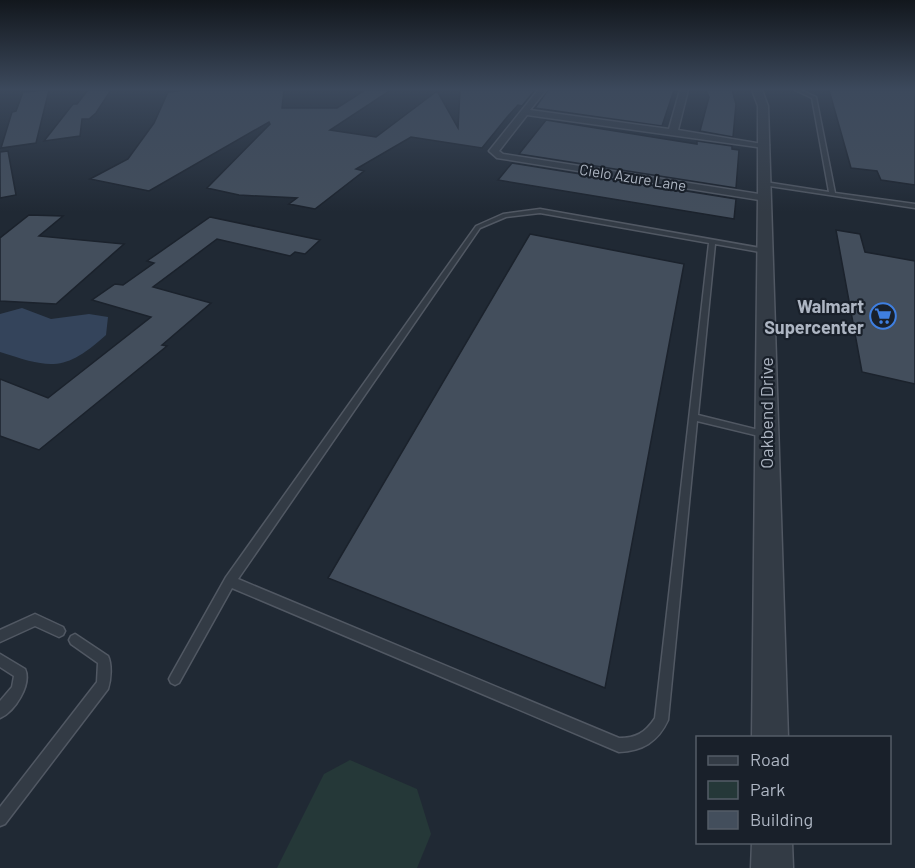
<svg xmlns="http://www.w3.org/2000/svg" width="915" height="868" viewBox="0 0 915 868" font-family="Barlow,sans-serif">
<style>
.green{fill:#253838}
.water{fill:#34445b}
.building{fill:#434e5c;stroke:#1b222c;stroke-width:1.5}
.lines{fill:none;stroke-linecap:round;stroke-linejoin:round}
.service-casing{stroke:#515863;stroke-width:3}
.minor-casing{stroke:#515863;stroke-width:3}
.tertiary-casing{stroke:#515863;stroke-width:3}
.service{fill:#333b45;fill-rule:evenodd}
.minor{fill:#333b45;fill-rule:evenodd}
.tertiary{fill:#333b45;fill-rule:evenodd}
.labels{text-anchor:middle;dominant-baseline:central;stroke-width:4.5;stroke-linejoin:round;paint-order:stroke}
.far-street-label{font-size:15px;fill:#adb5c2;stroke:#19202a}
.poi-label{font-size:18px;font-weight:bold;fill:#adb5c2;stroke:#19202a;text-anchor:end}
.street-label{font-size:18px;fill:#adb5c2;stroke:#19202a}
</style>
<rect width="100%" height="100%" fill="#202934"/>
<path class="green" d="M350,760L417,789L431,834L417,868H277L324,774Z"/>
<path class="water" d="M22,308L51,319L89,314L108,317L106,335C64,373 50,368 0,352V314Z"/>
<path class="building" d="M49,90L36,143L1,148L12,112L16,111L23,92Z
M88,90H111L96,113L89,119H82L80,136L44,141L73,104H77Z
M187,90H284L282,108H337L365,90H391L330,130L376,137L437,91L458,128L460,90H535L522,106L518,105L508,116L482,148L411,137L356,169L364,171L315,209L289,204L297,198L239,195L207,188L270,124L269,122L149,191L90,179L128,159L154,123L168,92Z
M548,90H674L662,126L535,108Z
M706,90H732L736,104L733,137L700,131L709,97Z
M829,90H915V185L881,180L877,171L851,168Z
M546,120L697,144V141L732,146V149L739,150L736,188L519,154Z
M8,151L16,195L0,198V152Z
M512,163L736,199L734,219L498,180Z
M29,215L63,216L39,236L124,244L56,304L0,301V238Z
M210,217L320,240L305,254L295,252L290,256L217,239L153,287L211,303L162,345L167,346L39,450L0,436V379L48,398L151,317L92,300L115,284L123,285L154,263L147,261Z
M836,230L860,234L865,252L915,261V384L862,372Z
M530,234L684,264L605,688L328,578Z"/>
<g class="lines">
<g class="service-casing">
<path id="service" d="M795,90H801L816,97L835,193L915,204V208L763,185V183L765,182L829,192L812,98Z
M540,209L766,249L769,251L766,253L715,244L698,415L767,432L770,433L772,435L770,437L767,438L697,421L668,720C658,742 642,751 619,752L232,588L179,683L175,685L171,683L169,679L171,675L226,577L476,226L503,214ZM540,213L709,243L655,718C645,733 636,738 619,738L238,579L480,228L506,217Z
M35,614L63,627L65,631L63,635L59,637L35,626L0,642V630Z
M75,634L108,656C112,664 111,680 108,689L5,824L0,826V807L97,682L98,663L71,644L69,640L71,636Z
M0,654L25,669C32,684 15,712 0,718V701L12,687L14,676L0,667Z"/>
</g>
<g class="minor-casing">
<path id="minor" d="M538,90H546L530,110L669,129L680,90H688L678,130L769,145L764,148L527,115L499,151L503,154L765,195L770,198L765,201L497,158L489,151Z"/>
</g>
<g class="tertiary-casing">
<path id="tertiary" d="M752,90H762L768,106L788,738H752L758,198V106Z
M752,842H792L793,868H751Z"/>
</g>
<use href="#service" class="service"/>
<use href="#minor" class="minor"/>
<use href="#tertiary" class="tertiary"/>
</g>
<linearGradient id="sky" x2="0" y2="1"><stop stop-color="#12171d"/><stop offset="0.42" stop-color="#3c495c"/><stop offset="1" stop-color="#3c495c" stop-opacity="0"/></linearGradient>
<rect width="915" height="212" fill="url(#sky)"/>
<defs>
<g id="supermarket-ring" transform="scale(1.35)"><circle r="9.5" fill="#19202a" stroke="#3f7fe0" stroke-width="1.5"/><path d="M-6-5.5h2.5l.6 2H6L4.5 2H-2.5L-4.4-4H-6ZM-1.5 3.2a1.3 1.3 0 1 0 .1 0ZM3 3.2a1.3 1.3 0 1 0 .1 0Z" fill="#3f7fe0"/></g>
</defs>
<g fill-rule="evenodd">
<use href="#supermarket-ring" x="883" y="316"/>
</g>
<g class="labels">
<g class="far-street-label">
<text transform="translate(633 177) rotate(9)">Cielo Azure Lane</text>
</g>
<g class="poi-label">
<text x="864" y="306">Walmart<tspan x="864" dy="21">Supercenter</tspan></text>
</g>
<g class="street-label">
<text transform="translate(766 413) rotate(-90)">Oakbend Drive</text>
</g>
</g>
<rect x="696" y="736" width="195" height="108" fill="#19202a" stroke="#545c67" stroke-width="1.5"/>
<rect x="708" y="756" width="30" height="9" fill="#333b45" stroke="#545c67" stroke-width="1.5"/>
<text x="750" y="766" font-size="18" fill="#adb5c2">Road</text>
<rect x="708" y="781" width="30" height="18" fill="#253838" stroke="#545c67" stroke-width="1.5"/>
<text x="750" y="796" font-size="18" fill="#adb5c2">Park</text>
<rect x="708" y="811" width="30" height="18" fill="#434e5c" stroke="#545c67" stroke-width="1.5"/>
<text x="750" y="826" font-size="18" fill="#adb5c2">Building</text>
</svg>
